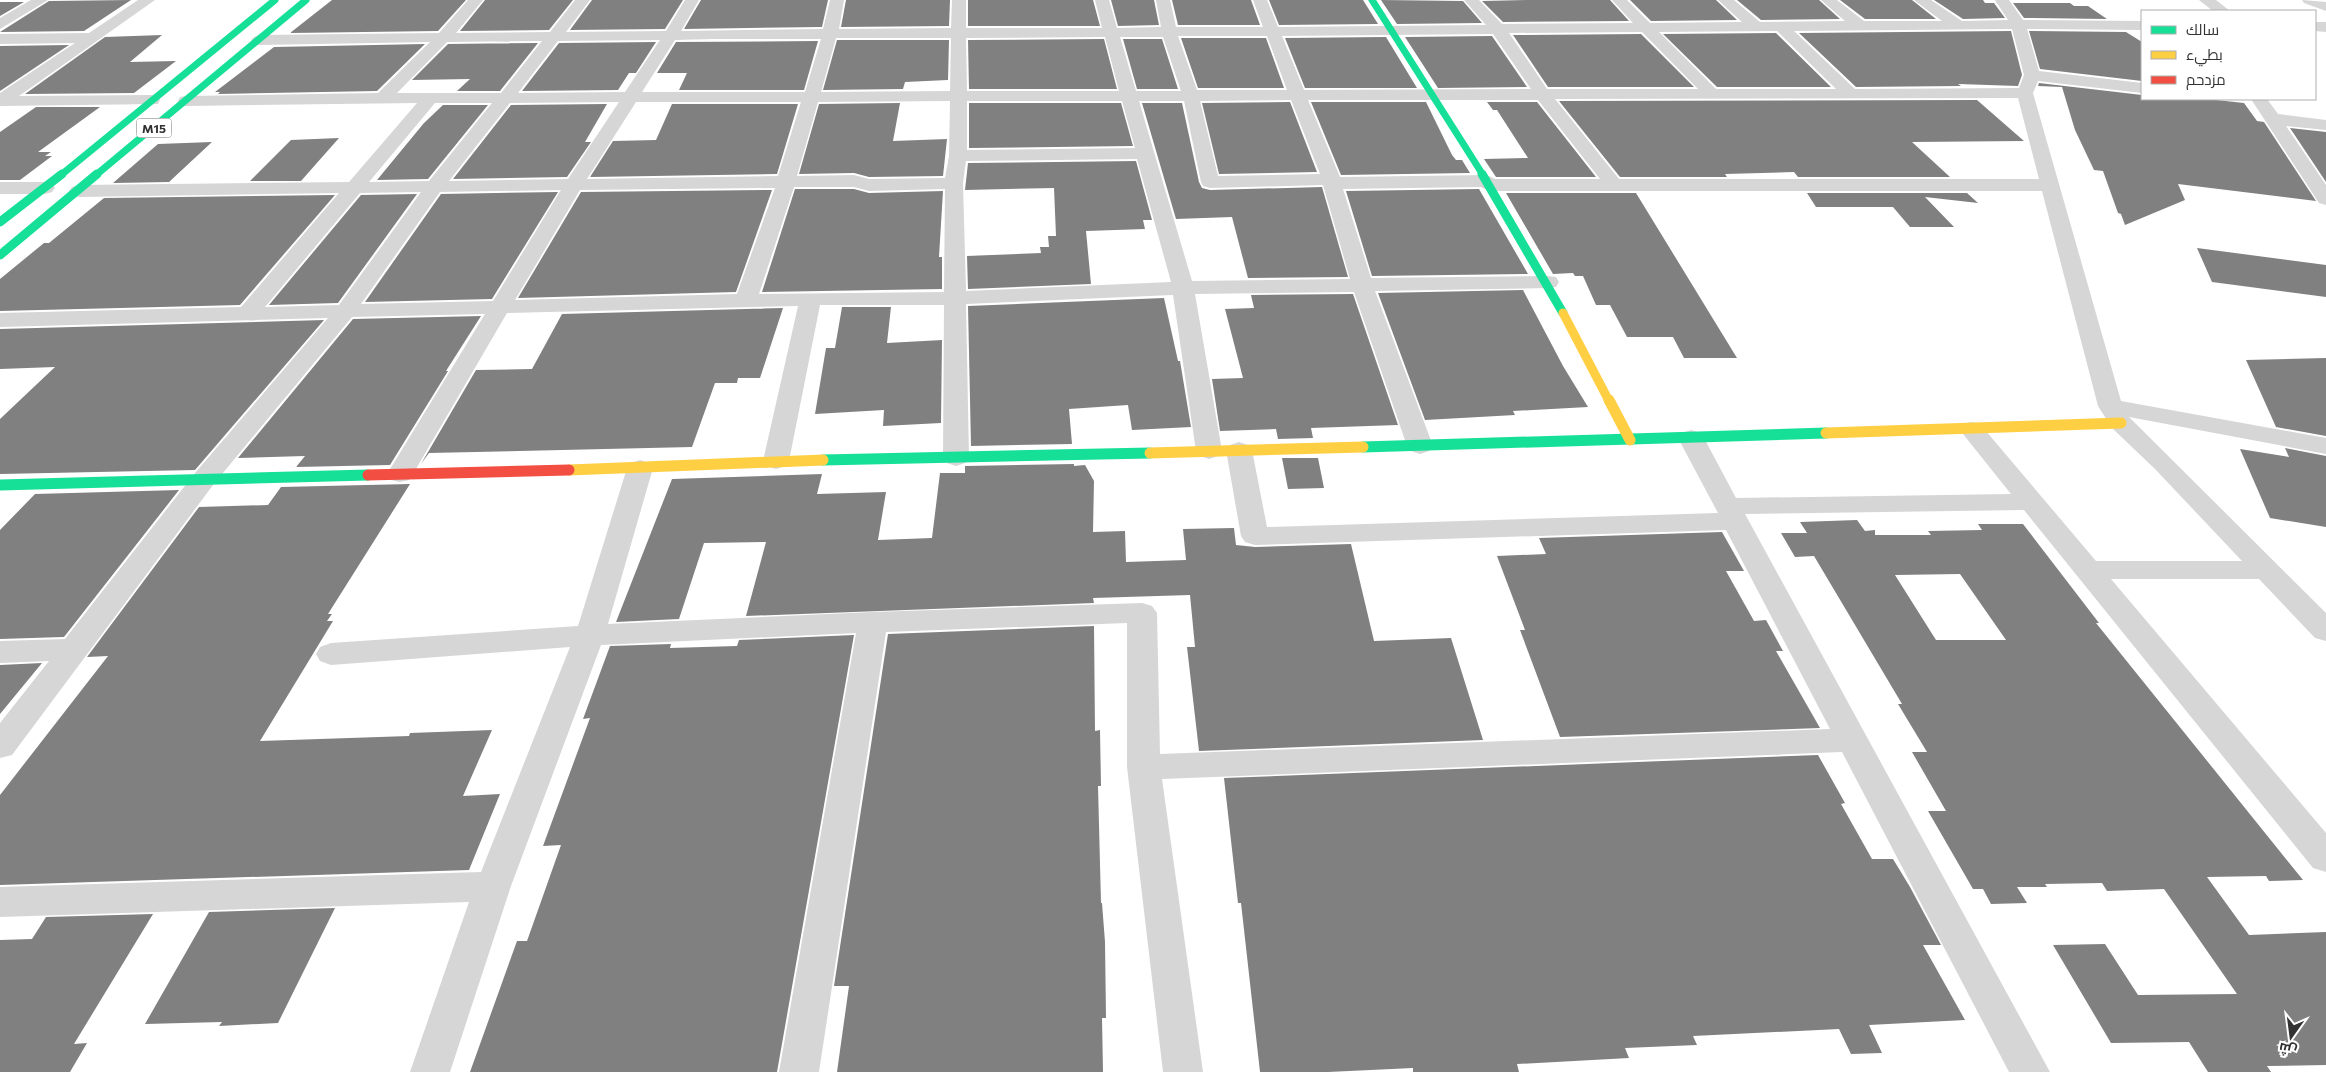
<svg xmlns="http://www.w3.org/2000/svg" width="2326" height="1072" viewBox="0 0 2326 1072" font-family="Commissioner,Cairo,sans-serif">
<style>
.building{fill:#808080;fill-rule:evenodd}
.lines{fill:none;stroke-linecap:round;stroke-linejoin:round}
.street{fill:#d6d6d6;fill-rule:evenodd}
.fast-far2{stroke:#16e098;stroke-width:7}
.fast-far1{stroke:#16e098;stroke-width:9}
.fast{stroke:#16e098;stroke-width:11}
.slow-far1{stroke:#ffcf43;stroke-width:9}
.slow{stroke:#ffcf43;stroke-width:11}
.jam{stroke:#f24e42;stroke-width:11}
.labels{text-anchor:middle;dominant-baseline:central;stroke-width:5;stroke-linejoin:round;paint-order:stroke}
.shield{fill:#fff;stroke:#707070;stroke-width:1}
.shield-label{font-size:12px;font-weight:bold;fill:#323232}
</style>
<rect width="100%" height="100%" fill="#fff"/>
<path class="building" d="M131,0L84,31L0,32L49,1Z
M332,0H466L438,31L290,33Z
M485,0H573L549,30L460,31Z
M592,0H683L665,29L570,30Z
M701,0H828L822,27L684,29Z
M846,0H950L949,26L841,27Z
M968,0H1093L1100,26H968Z
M1111,0H1154L1159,25L1118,26Z
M1172,0H1251L1260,25H1178Z
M1269,0H1363L1378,24L1279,25Z
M1381,0L1463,1L1482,23L1397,24Z
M1527,0H1610L1629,21L1503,22L1482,1Z
M1630,0H1716L1737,20L1651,21Z
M1737,0H1819L1840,19L1761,20Z
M1840,0H1912L1936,19H1865Z
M1934,0H1983L1985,3H1994L2005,18L1963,19Z
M0,2H24L0,16Z
M2013,3H2070L2074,6H2088L2107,19L2024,18Z
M2011,31L2022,75L2018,86L1958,84L1961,86L1856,87L1799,33Z
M2029,31L2126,32L2142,42V81L2040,69Z
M1776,33L1831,87H1717L1663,34Z
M1641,34L1694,87H1548L1513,35Z
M162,35L130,62L176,61L134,93L25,94L105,37Z
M1492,36L1527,87L1438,88L1405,37Z
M1386,37L1417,88H1305L1285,38Z
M1181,38H1266L1284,88H1198Z
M1104,39L1117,89H969L968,40Z
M1123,39H1162L1178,89H1137Z
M837,40H949L948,80L905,82L903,89L823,90Z
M818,41L804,90H679L687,73H657L676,42Z
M656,42L636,73H629L618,90L522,91L559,43Z
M538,43L500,91H457L470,79L412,80L448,44Z
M425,44L377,91L218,94L220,92H215L274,47Z
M69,45L0,91V46Z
M2039,83L2142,95V99H2207L2244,103L2257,121L2264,122L2316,201L2178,184L2185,200L2125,225L2121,214L2118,213L2103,171L2094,170L2075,130L2062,87L2038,86Z
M1977,100L2024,141L1912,142L1950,177H1798L1794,172L1725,174L1727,177H1620L1559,101Z
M1290,102L1317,172L1219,174L1202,103Z
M1311,102H1426L1452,155L1456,160H1462L1470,173L1341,175Z
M1487,102H1537L1596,177H1496L1484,159L1528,158L1497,110H1493Z
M900,103L893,141L947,139L943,176L869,177L854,173L799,174L819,104Z
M969,103H1121L1133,146L969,148Z
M1142,103H1182L1199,182L1202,188L1210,190L1322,187L1348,277L1248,278L1232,217L1176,219Z
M607,104L585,142H591L567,177L453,179L511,105Z
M672,104H798L777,174L590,177L613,141L656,140Z
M443,105H488L428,179L377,180L424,123Z
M36,107H100L38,152H51L45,156H52L20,180H0V132Z
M2290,128L2326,132V182Z
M339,138L301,181H250L291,140Z
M212,142L169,182L113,183L158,144Z
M1136,161L1152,220H1143L1145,229L1086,231L1091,284L968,289L967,256L1041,253L1040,247H1049L1048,236H1056L1054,188L965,190L968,163Z
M795,189H854L869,193L943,191L939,257H942V289L762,292Z
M1479,189L1528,274L1372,276L1346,191Z
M772,190L736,292L518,298L581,192Z
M558,192L492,299L365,302L441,194Z
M1506,193H1636L1737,358H1684L1673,337H1627L1610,305H1596L1583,276H1575L1573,273L1553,274Z
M1807,193H1967L1978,203L1925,197L1954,227H1910L1893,207H1816Z
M417,194L338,303L269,305L361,195Z
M335,195L240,305L0,311V279L44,243H49L104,198Z
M2197,248L2326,265V297L2212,282Z
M1523,290L1563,366L1588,407L1513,411L1515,415L1425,420L1378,293Z
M1353,294L1398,425L1311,428L1313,438L1278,439L1276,429L1220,431L1212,379L1243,378L1225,309L1254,308L1251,295Z
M1164,298L1178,361H1180L1191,427L1132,430L1128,405L1069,409L1072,444L971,446L968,306Z
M842,307H891L887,343L942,340L941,423L883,426L884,410L815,414L826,348H835Z
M783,308L760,378H738L737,383H715L692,447L429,453L421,464L476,370L532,369L562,314Z
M481,316L446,371H448L390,465L296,467L305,456L238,458L353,319Z
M324,320L195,470L0,474V419L55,367L0,369V329Z
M2326,358V436L2276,427L2246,360Z
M2285,448L2326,456V527L2270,518L2240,449L2289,457Z
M1282,458H1318L1324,488L1288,489Z
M1074,464V466L1085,465L1094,481L1093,532L1125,531L1126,562L1186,560L1183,529L1234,528L1236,545L1255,547L1351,544L1374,641L1451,638L1483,740L1199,751L1187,647H1195L1190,595L1093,598L1094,603L746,616L766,542L704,543L679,619L616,622L672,479L822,474L817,494L886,492L878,540L932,538L940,473H965V466Z
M410,484L328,614H332L327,621H333L260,741L409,736L410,733L492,730L463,796L500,794L469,870L0,885V795L108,656L87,657L199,507L268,505L281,487Z
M179,490L64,637L0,639V530L35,494Z
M1857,520L1865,531L1875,530V535H1931L1928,531L1982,530L1978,524H2023L2099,623H2096L2303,880L2269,881L2266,876L2207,877L2249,935L2326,932V1065L2267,1066L2271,1072H2208L2189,1042L2111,1043L2053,945L2105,944L2138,995L2237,994L2164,889L2107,891L2102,883L2045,884L2047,887H2017L2027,903L1991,904L1983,889H1973L1928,811H1946L1912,752H1927L1898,704H1902L1814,556L1795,557L1781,533H1807L1800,522ZM1960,574L2006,640H1936L1895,575Z
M1722,532L1744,571H1726L1754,621L1766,620L1783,651H1776L1820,728L1560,737L1520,630H1525L1497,556L1546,554L1539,538Z
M1094,626L1095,731L1100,730L1101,786H1098L1101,903H1102L1105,942L1106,1018H1102L1103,1072H837L849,986H834L888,634Z
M854,635L777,1072H470L517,941H527L561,845L543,846L590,718L583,719L610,646L671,644L670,648L737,646L739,640Z
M42,663L0,714V665Z
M1818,755L1845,803L1841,804L1872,859H1893L1910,887L1941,945H1923L1965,1020L1869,1025L1882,1053L1851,1054L1839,1029L1693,1036L1697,1045L1625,1048L1629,1058L1517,1064L1519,1072H1413V1068L1328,1072H1260L1241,903H1238L1224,778Z
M335,908L278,1023L219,1026L222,1022L145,1024L209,912Z
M153,914L74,1044L87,1043L70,1072H0V940L32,939L46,917Z"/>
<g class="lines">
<path class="street" d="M31,0H48L0,29V18Z
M138,0H155L19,96L152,95L158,96L160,100L158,104L0,106V93L75,43L0,44V34L89,33Z
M468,0H483L456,33L550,32L575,0H590L566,32L666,31L685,0H699L681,31L823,29L830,0H844L839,29L951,28L952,0H966V28H1102L1095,0H1109L1117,28L1161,27L1156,0H1170L1176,27H1263L1253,0H1267L1278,27L1486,25L1464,0H1479L1502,24L1633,23L1612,0H1627L1650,23L1742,22L1718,0H1734L1760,22L1845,21L1821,0H1837L1864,21H1942L1914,0H1931L1962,21L2008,20L1995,0H2009L2023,20L2142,21V30L2027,29L2039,71L2142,83V93L2038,81L2033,93L2121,401L2326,438V454L2129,417L2326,613V641L2315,638L2259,579H2111L2326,833V872L2313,868L2024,510L1745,514L2050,1072H2009L1842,752L1162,779L1203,1072H1163L1127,767V623L886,632L819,1072H779L856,633L601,645L511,886L450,1072H410L469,902L0,917V887L481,872L570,647L331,665L320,661L316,654L320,647L331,643L578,626L627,468L631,463L640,460L649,463L653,468L608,624L873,612L1142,603L1152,606L1157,613L1160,754L1830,729L1726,530L1255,545L1245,542L1241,536L1226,450L1230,445L1239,442L1248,445L1252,450L1267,527L1718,513L1678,438L1682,433L1691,430L1700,433L1704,438L1736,498L2011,494L1959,429L1962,424L1971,422L1980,424L2096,561H2242L2155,469L2112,428L2098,406L2042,191H1489L1481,187L1343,189L1371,278L1548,276L1556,277L1559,282L1556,287L1548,288L1375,291L1433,446L1429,451L1420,454L1411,451L1407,446L1354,292L1195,294L1222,451L1218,456L1209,459L1200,456L1196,451L1173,295L966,304L969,458L965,463L956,466L947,463L943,458L944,305H820L789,461L785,466L776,469L767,466L763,461L798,306L507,313L413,474L409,480L400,482L391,480L387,474L485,314L352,317L213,485L12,755L0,758V723L49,661L0,663V641L65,639L195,473L328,318L0,327V313L241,307L339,193L79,197L72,195L69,191L72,187L79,185L349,182L417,103L186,106L180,105L178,101L180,97L186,96L378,93L430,42L259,45L254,43L251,40L254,37L259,35L439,33ZM2012,29L2024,75L2019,88L1855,89L1794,31ZM1777,31L1836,89H1716L1659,32ZM1642,32L1698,89H1547L1509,33ZM1493,34L1531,89L1304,90L1282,36ZM1178,36H1267L1287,90H1197ZM1105,37L1119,91H967L966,38ZM1120,37H1163L1181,91H1136ZM836,38H951L950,91L821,92ZM714,39H821L805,92H642L675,40ZM660,40L625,92L518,93L558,41ZM542,41L501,93H397L447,42ZM2018,98L2039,179H1619L1555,99ZM1291,100L1320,174L1218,176L1200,101ZM1308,100H1538L1600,179H1495L1487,175L1340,177ZM950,101L949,156L945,178L869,179L854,175L797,176L818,102ZM967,101H1122L1135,148L967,150ZM1139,101H1184L1201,182L1203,186L1210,188L1323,185L1350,279L1192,281ZM619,102L568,179L449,181L510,103ZM636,102H801L778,176L587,179ZM435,103H492L429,181L369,182ZM1137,159L1171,282L966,291L963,183L966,161ZM794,187H854L869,191L945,189L944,292L759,294ZM775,188L737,294L515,300L580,190ZM561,190L493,301L361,304L440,192ZM421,192L339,305L265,307L360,193Z
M2199,0H2216L2230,11H2213Z
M2302,0L2326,2V11L2304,3Z
M2315,22H2326V32L2315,31Z
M2251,99H2267L2278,114L2326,120V130L2286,126L2326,185V205L2319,203Z
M0,182H45L52,184L55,188L52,192L45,194H0Z"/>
<path class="fast-far2" d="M1372,0L1483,175
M61,175L275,0
M96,175L306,0"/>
<path class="fast-far1" d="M1482,174L1563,313
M0,222L62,174
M0,255L97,174"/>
<path class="fast" d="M1363,447L1826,433
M823,460L1150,453
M0,485L368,475"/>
<path class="slow-far1" d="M1563,313L1609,401"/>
<path class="slow" d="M1609,400L1630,440
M1826,433L2121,423
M1150,453L1363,447
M569,470L823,460"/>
<path class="jam" d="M368,475L569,470"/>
</g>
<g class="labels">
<rect class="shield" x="136.5" y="118.5" width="35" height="19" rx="4"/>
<g class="shield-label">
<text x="154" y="128">M15</text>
</g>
</g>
<rect x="2141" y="10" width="175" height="90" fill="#ffffff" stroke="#adadad"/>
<rect x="2151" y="26" width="25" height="8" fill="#16e098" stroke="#adadad"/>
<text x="2186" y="35" font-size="15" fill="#323232">سالك</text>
<rect x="2151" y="51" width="25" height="8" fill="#ffcf43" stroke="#adadad"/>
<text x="2186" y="60" font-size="15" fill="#323232">بطيء</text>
<rect x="2151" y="76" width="25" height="8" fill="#f24e42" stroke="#adadad"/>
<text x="2186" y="85" font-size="15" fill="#323232">مزدحم</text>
<g transform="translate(2291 1037) rotate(194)" stroke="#ffffff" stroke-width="4" paint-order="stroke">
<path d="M0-4L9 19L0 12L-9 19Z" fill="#323232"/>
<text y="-8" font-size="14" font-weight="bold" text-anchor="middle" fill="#323232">ش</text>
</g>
</svg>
